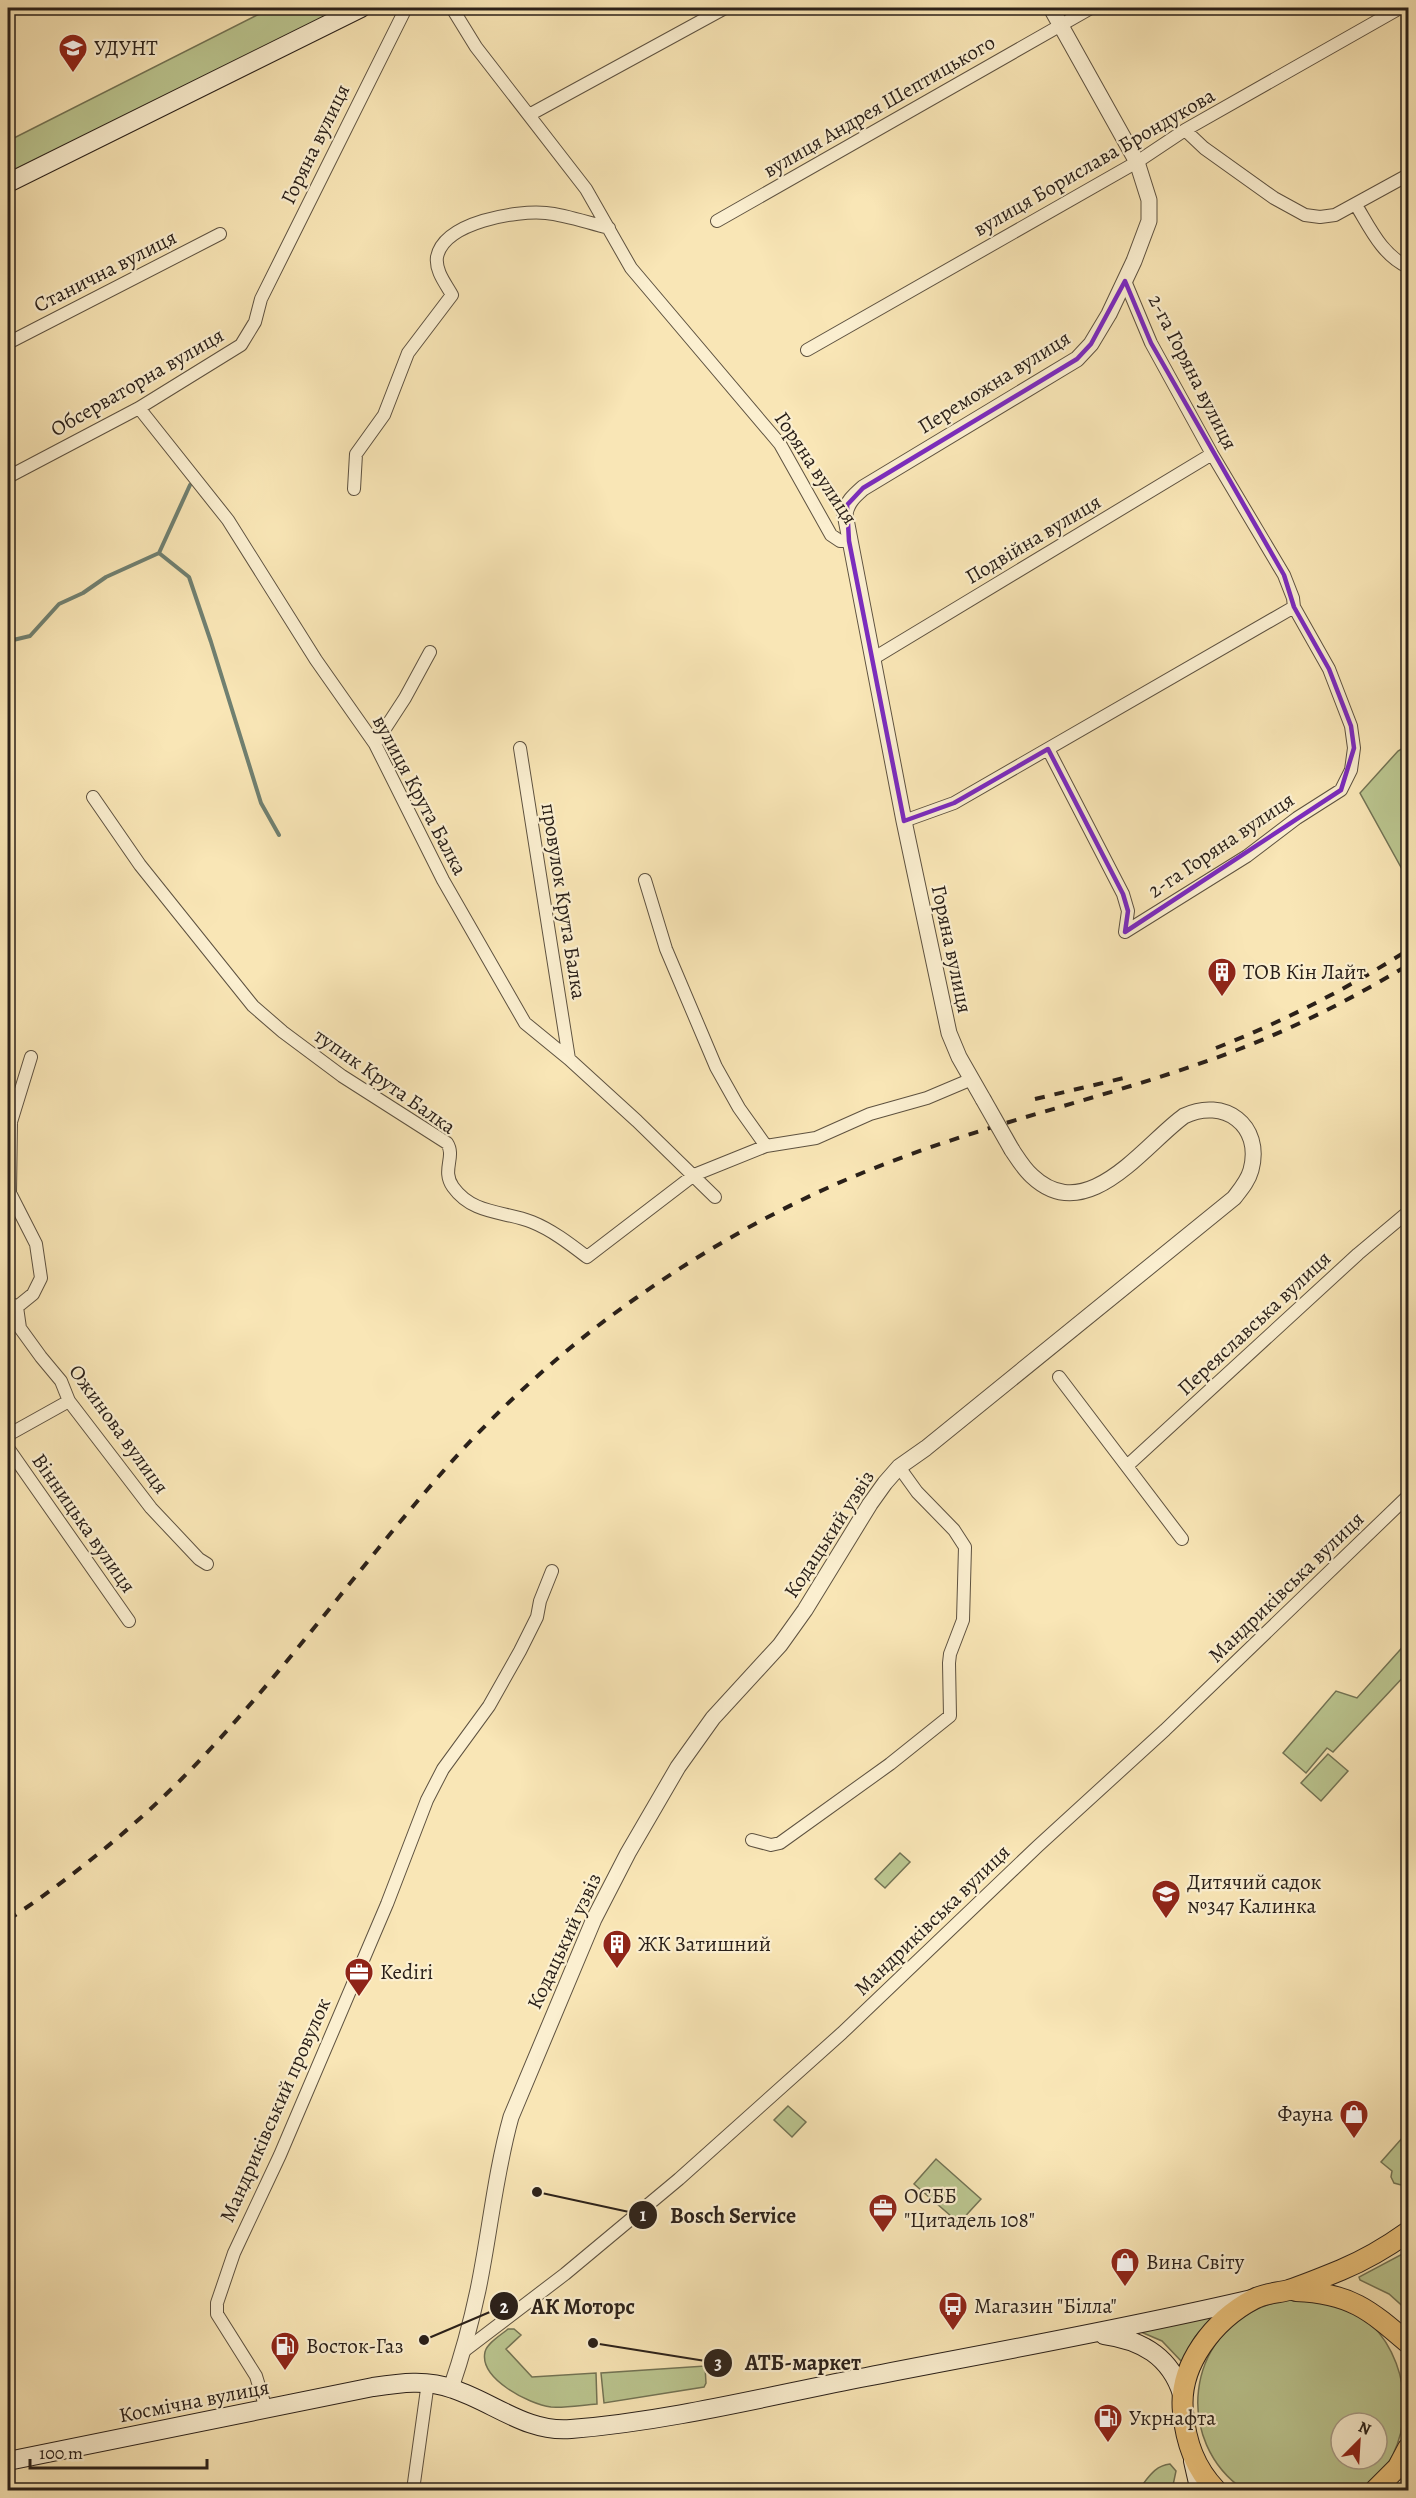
<svg xmlns="http://www.w3.org/2000/svg" width="1416" height="2498" viewBox="0 0 1416 2498" font-family="Alegreya,serif">
<style>
.green{fill:#bbc690;stroke:#727354;stroke-width:1.5;fill-rule:evenodd}
.lines{fill:none;stroke-linecap:round;stroke-linejoin:round}
.stream{stroke:#708071;stroke-width:4}
.minor-casing{stroke:#5e5240;stroke-width:14}
.tertiary-casing{stroke:#5e5240;stroke-width:17}
.secondary-casing{stroke:#2a2019;stroke-width:20}
.primary-casing{stroke:#2a2019;stroke-width:22}
.minor{stroke:#fbefd0;stroke-width:12}
.tertiary{stroke:#fbefd0;stroke-width:15}
.secondary{stroke:#fbefd0;stroke-width:18}
.primary{stroke:#ecc37b;stroke-width:20}
.rail{stroke:#2a2019;stroke-width:4;stroke-dasharray:10 10;stroke-linecap:butt}
.tertiary-bridge-casing{stroke:#5e5240;stroke-width:17;stroke-linecap:butt}
.tertiary-bridge{stroke:#fbefd0;stroke-width:15}
.marked{fill:none;stroke:#7b2cbf;stroke-width:4.5;stroke-linejoin:round}
.labels{text-anchor:middle;dominant-baseline:central;stroke-width:4.5;stroke-linejoin:round;paint-order:stroke}
.poi-label{font-size:21px;fill:#2a2019;stroke:#fbefd0;text-anchor:start}
.street-label{font-size:21px;fill:#2a2019;stroke:#fbefd0}
.leader{fill:none;stroke:#2a2019;stroke-width:2}
.callout-dot{fill:#2a2019;stroke:#fbefd0;stroke-width:2}
.mark-label{font-size:18px;text-anchor:middle;font-weight:bold;fill:#fff}
.callout-label{font-size:22px;text-anchor:middle;font-weight:bold;fill:#2a2019;stroke:#fbefd0;stroke-width:4.5;stroke-linejoin:round;paint-order:stroke}
</style>
<rect width="100%" height="100%" fill="#f9e6b6"/>
<filter id="stains"><feTurbulence type="fractalNoise" baseFrequency=".00333" numOctaves="4"/><feColorMatrix values="0 0 0 0 .2 0 0 0 0 .09 0 0 0 0 .02 0 0 0 .5 -.17"/></filter>
<radialGradient id="worn" r=".72"><stop offset=".6" stop-color="#630" stop-opacity="0"/><stop offset="1" stop-color="#630" stop-opacity=".3"/></radialGradient>
<path class="green" d="M271,8H342L8,176V141Z
M1408,745V880L1360,793L1398,751Z
M1408,1641V1672L1333,1752L1327,1748L1306,1773L1283,1753L1336,1691L1357,1698Z
M1328,1754L1348,1771L1321,1801L1301,1783Z
M900,1853L910,1862L885,1888L875,1879Z
M788,2106L806,2122L792,2137L774,2120Z
M1403,2137L1408,2142V2183L1406,2182L1401,2185L1394,2183L1391,2177L1392,2171L1381,2162Z
M936,2159L981,2199L959,2223L914,2184Z
M1408,2251V2311L1389,2294L1360,2280L1359,2277Z
M1308,2299C1330,2304 1353,2308 1371,2324C1416,2368 1416,2453 1363,2490H1244C1174,2442 1185,2334 1267,2305C1280,2300 1294,2299 1308,2299ZM1341,2423H1377V2459H1341Z
M1213,2316L1195,2337L1182,2362L1162,2341L1134,2329Z
M508,2329H514L521,2335L506,2349L532,2377L596,2373L597,2404C582,2405 566,2408 551,2407C529,2404 479,2379 485,2352C487,2343 501,2335 508,2329Z
M705,2366L706,2383L704,2387L604,2403L601,2373Z
M1170,2464L1176,2471L1172,2490H1138C1148,2479 1153,2466 1170,2464Z"/>
<g class="lines">
<path class="stream" d="M159,553L190,485
M9,641L30,636L59,604L83,593L106,577L159,553L189,577L211,642L261,803L279,835"/>
<g class="minor-casing">
<path id="minor" d="M452,8L476,47L586,189L631,268L780,444L831,535L840,541H849
M529,115L725,8
M1185,130L1204,148L1274,198L1305,215L1320,217L1335,215L1408,175
M1356,205C1370,228 1382,255 1408,267
M717,221L1091,8
M1125,281L1151,343L1212,454L1284,575L1293,598L1294,607L1329,669L1351,726L1354,748L1351,770L1341,790L1297,818L1247,856L1125,932
M8,343L220,234
M807,350L1137,162L1185,130L1400,8
M139,408L228,520L316,660L375,744L443,880L525,1023L569,1059L637,1121L715,1197
M8,477L139,408L241,345L255,322L261,299L406,8
M354,489L356,454L384,415L408,353L452,295C446,284 435,271 437,257C444,222 517,210 546,213C567,215 588,223 609,228
M874,658L1212,454
M375,744L405,698L430,652
M520,748L569,1059
M1048,749L1123,894L1128,911L1125,932
M93,797L140,865L253,1006L283,1032L342,1076L447,1143C456,1157 441,1170 453,1187C473,1215 505,1211 532,1222C552,1230 570,1244 587,1257L694,1175L766,1146L816,1138L870,1114L927,1098L972,1079
M904,821L954,803L1294,607
M645,880L666,949L716,1067L739,1108L766,1146
M8,1302L17,1307L20,1328L41,1357L61,1381L69,1401L151,1508L199,1559L207,1564
M17,1307L33,1294L41,1278L36,1244L10,1193L11,1122L31,1057
M1059,1377L1182,1539
M8,1435L69,1401
M8,1448L129,1621
M1127,1466L1358,1254L1408,1212
M752,1840L771,1845L780,1843L890,1764L950,1716L949,1663L950,1654L963,1620L965,1547L954,1530L917,1492L899,1467
M464,2351L565,2274L679,2179L842,2033L1038,1846L1165,1730L1408,1496
M266,2409L256,2376L217,2314V2303L234,2253L280,2155L387,1904L427,1800L443,1769L489,1706L520,1651L537,1617L540,1601L552,1571
M413,2490L428,2382"/>
</g>
<g class="tertiary-casing">
<path id="tertiary" d="M983,1099L959,1057L949,1033L904,821L845,514C847,502 854,496 863,488L1077,359L1091,344L1109,314L1134,261L1149,221V200L1137,162L1051,8
M451,2388C462,2356 471,2323 478,2290C490,2232 495,2174 511,2117L594,1919L628,1853L678,1767L713,1718L780,1645L805,1610L870,1504L885,1483L899,1467L926,1448L1234,1198C1241,1189 1248,1181 1251,1170C1263,1125 1224,1097 1184,1116C1144,1145 1087,1228 1032,1176C1024,1169 1018,1159 1012,1150"/>
</g>
<g class="secondary-casing">
<path id="secondary" d="M8,183L361,8
M1104,2335C1141,2340 1170,2356 1182,2394
M8,2461L373,2387C400,2383 427,2379 453,2389C493,2402 527,2433 571,2429C670,2421 768,2396 866,2377C994,2352 1124,2329 1252,2299
M1193,2461L1198,2483V2490"/>
</g>
<g class="primary-casing">
<path id="primary" d="M1296,2291C1350,2293 1370,2310 1408,2343
M1216,2490C1195,2468 1186,2443 1183,2412C1178,2365 1214,2320 1254,2299C1265,2293 1278,2293 1289,2290C1307,2284 1324,2277 1341,2270C1365,2260 1387,2247 1408,2232
M1375,2490L1398,2467L1408,2448"/>
</g>
<use href="#minor" class="minor"/>
<use href="#tertiary" class="tertiary"/>
<use href="#secondary" class="secondary"/>
<use href="#primary" class="primary"/>
<path class="rail" d="M1216,1048C1284,1021 1347,989 1408,950
M1035,1099L1128,1077
M8,1920C83,1870 152,1813 213,1746C298,1654 371,1552 454,1459C508,1399 570,1344 636,1298C710,1246 789,1202 872,1169C991,1121 1117,1096 1237,1050C1296,1027 1354,998 1408,965"/>
<g class="tertiary-bridge-casing">
<path id="tertiary-bridge" d="M983,1099L1012,1150"/>
</g>
<use href="#tertiary-bridge" class="tertiary-bridge"/>
</g>
<path class="marked" d="M1125,281L1151,343L1284,575L1294,607L1329,669L1351,726L1354,748L1341,790L1125,932L1128,911L1123,894L1048,749L954,803L904,821L849,541L847,505L863,488L1077,359L1091,344Z"/>
<defs>
<g id="university-pin" transform="scale(1.5)"><path d="M0 17L-7.5 6A9.5 9.5 0 1 1 7.5 6Z" fill="#8f2418" stroke="#fbefd0"/><path d="M0-5L7-2L0 1L-7-2ZM-4 1L0 2.5L4 1V4Q0 6-4 4Z" fill="#fff"/></g>
<g id="building-pin" transform="scale(1.5)"><path d="M0 17L-7.5 6A9.5 9.5 0 1 1 7.5 6Z" fill="#8f2418" stroke="#fbefd0"/><path d="M-4-6H4V6H1V3H-1V6H-4ZM-2.5-4.3h1.7v1.8h-1.7ZM.8-4.3h1.7v1.8H.8ZM-2.5-1h1.7V.8h-1.7ZM.8-1h1.7V.8H.8Z" fill="#fff"/></g>
<g id="school-pin" transform="scale(1.5)"><path d="M0 17L-7.5 6A9.5 9.5 0 1 1 7.5 6Z" fill="#8f2418" stroke="#fbefd0"/><path d="M0-5L7-2L0 1L-7-2ZM-4 1L0 2.5L4 1V4Q0 6-4 4Z" fill="#fff"/></g>
<g id="office-pin" transform="scale(1.5)"><path d="M0 17L-7.5 6A9.5 9.5 0 1 1 7.5 6Z" fill="#8f2418" stroke="#fbefd0"/><path d="M-6-3h4V-5.5h4V-3h4V5H-6ZM-1-4.5V-3h2v-1.5ZM-6 0V1H6V0Z" fill="#fff"/></g>
<g id="shop-pin" transform="scale(1.5)"><path d="M0 17L-7.5 6A9.5 9.5 0 1 1 7.5 6Z" fill="#8f2418" stroke="#fbefd0"/><path d="M-5-2.5h2.3a2.7 3.5 0 0 1 5.4 0H5L5.5 6h-11ZM-1.5-2.5h3a1.5 2.3 0 0 0-3 0Z" fill="#fff"/></g>
<g id="bus-pin" transform="scale(1.5)"><path d="M0 17L-7.5 6A9.5 9.5 0 1 1 7.5 6Z" fill="#8f2418" stroke="#fbefd0"/><path d="M-5-6H5V4H4V6H2V4H-2V6H-4V4H-5ZM-3.5-4V0h7V-4ZM-3.5 1.2v1.5H-2V1.2ZM2 1.2v1.5H3.5V1.2Z" fill="#fff"/></g>
<g id="fuel-pin" transform="scale(1.5)"><path d="M0 17L-7.5 6A9.5 9.5 0 1 1 7.5 6Z" fill="#8f2418" stroke="#fbefd0"/><path d="M-5.5-6h7V0h2V4h1.3V-2.5L3-4.5l.8-.8L6-3V5H2.5V1h-1V6h-7ZM-4.2-4.7v3.2H.2V-4.7Z" fill="#fff"/></g>
</defs>
<g fill-rule="evenodd">
<use href="#university-pin" x="73" y="48"/>
<use href="#building-pin" x="1222" y="972"/>
<use href="#school-pin" x="1166" y="1894"/>
<use href="#building-pin" x="617" y="1944"/>
<use href="#office-pin" x="359" y="1972"/>
<use href="#shop-pin" x="1354" y="2114"/>
<use href="#office-pin" x="883" y="2208"/>
<use href="#shop-pin" x="1125" y="2262"/>
<use href="#bus-pin" x="953" y="2306"/>
<use href="#fuel-pin" x="285" y="2346"/>
<use href="#fuel-pin" x="1108" y="2418"/>
</g>
<g class="labels">
<g class="poi-label">
<text x="94" y="48">УДУНТ</text>
<text x="1243" y="972">ТОВ Кін Лайт</text>
<text x="1187" y="1882">Дитячий садок<tspan x="1187" dy="24">№347 Калинка</tspan></text>
<text x="638" y="1944">ЖК Затишний</text>
<text x="380" y="1972">Kediri</text>
<text x="1333" y="2114" text-anchor="end">Фауна</text>
<text x="904" y="2196">ОСББ<tspan x="904" dy="24">"Цитадель 108"</tspan></text>
<text x="1146" y="2262">Вина Світу</text>
<text x="974" y="2306">Магазин "Білла"</text>
<text x="306" y="2346">Восток-Газ</text>
<text x="1129" y="2418">Укрнафта</text>
</g>
<g class="street-label">
<text transform="translate(879 106) rotate(-30)">вулиця Андрея Шептицького</text>
<text transform="translate(315 144) rotate(-64)">Горяна вулиця</text>
<text transform="translate(1094 162) rotate(-30)">вулиця Борислава Брондукова</text>
<text transform="translate(105 271) rotate(-27)">Станична вулиця</text>
<text transform="translate(1193 372) rotate(63)">2-га Горяна вулиця</text>
<text transform="translate(137 382) rotate(-30)">Обсерваторна вулиця</text>
<text transform="translate(994 382) rotate(-32)">Переможна вулиця</text>
<text transform="translate(816 468) rotate(56)">Горяна вулиця</text>
<text transform="translate(1033 539) rotate(-31)">Подвійна вулиця</text>
<text transform="translate(420 795) rotate(62)">вулиця Крута Балка</text>
<text transform="translate(1221 845) rotate(-34)">2-га Горяна вулиця</text>
<text transform="translate(564 901) rotate(81)">провулок Крута Балка</text>
<text transform="translate(952 949) rotate(78)">Горяна вулиця</text>
<text transform="translate(385 1081) rotate(35)">тупик Крута Балка</text>
<text transform="translate(1254 1323) rotate(-43)">Переяславська вулиця</text>
<text transform="translate(119 1429) rotate(54)">Ожинова вулиця</text>
<text transform="translate(84 1523) rotate(55)">Вінницька вулиця</text>
<text transform="translate(829 1534) rotate(-57)">Кодацький узвіз</text>
<text transform="translate(1286 1587) rotate(-44)">Мандриківська вулиця</text>
<text transform="translate(932 1920) rotate(-44)">Мандриківська вулиця</text>
<text transform="translate(564 1941) rotate(-65)">Кодацький узвіз</text>
<text transform="translate(275 2110) rotate(-66)">Мандриківський провулок</text>
<text transform="translate(194 2401) rotate(-11)">Космічна вулиця</text>
</g>
</g>
<path class="leader" d="M537 2192L643 2215M424 2340L504 2306M593 2343L718 2363"/>
<g class="callout-dot">
<circle cx="537" cy="2192" r="6"/>
<circle cx="424" cy="2340" r="6"/>
<circle cx="593" cy="2343" r="6"/>
<circle cx="643" cy="2215" r="15"/>
<circle cx="504" cy="2306" r="15"/>
<circle cx="718" cy="2363" r="15"/>
</g>
<g class="mark-label">
<text x="643" y="2221">1</text>
<text x="504" y="2313">2</text>
<text x="718" y="2369">3</text>
</g>
<g class="callout-label">
<text x="733" y="2223">Bosch Service</text>
<text x="583" y="2314">АК Моторс</text>
<text x="803" y="2370">АТБ-маркет</text>
</g>
<rect width="1416" height="2498" fill="none" stroke="#f9e6b6" stroke-width="30"/>
<rect x="9" y="9" width="1398" height="2480" fill="none" stroke="#2a2019" stroke-width="3"/>
<rect x="15" y="15" width="1386" height="2468" fill="none" stroke="#2a2019" stroke-width="1.5"/>
<g transform="translate(1359 2441) rotate(24)"><circle r="28" fill="#fbefd0" stroke="#a79c87" stroke-width="1.5"/>
<path d="M0-4.5L10 22L0 15L-10 22Z" fill="#8f2418"/>
<text y="-9" font-size="16" font-weight="bold" text-anchor="middle" fill="#2a2019">N</text>
</g>
<path d="M30 2459v9h177v-9" fill="none" stroke="#2a2019" stroke-width="3"/>
<text x="39" y="2459" font-size="18" fill="#2a2019" stroke="#fbefd0" stroke-width="4.5" paint-order="stroke">100 m</text>
<rect width="100%" height="100%" filter="url(#stains)"/>
<rect width="100%" height="100%" fill="url(#worn)"/>
</svg>
